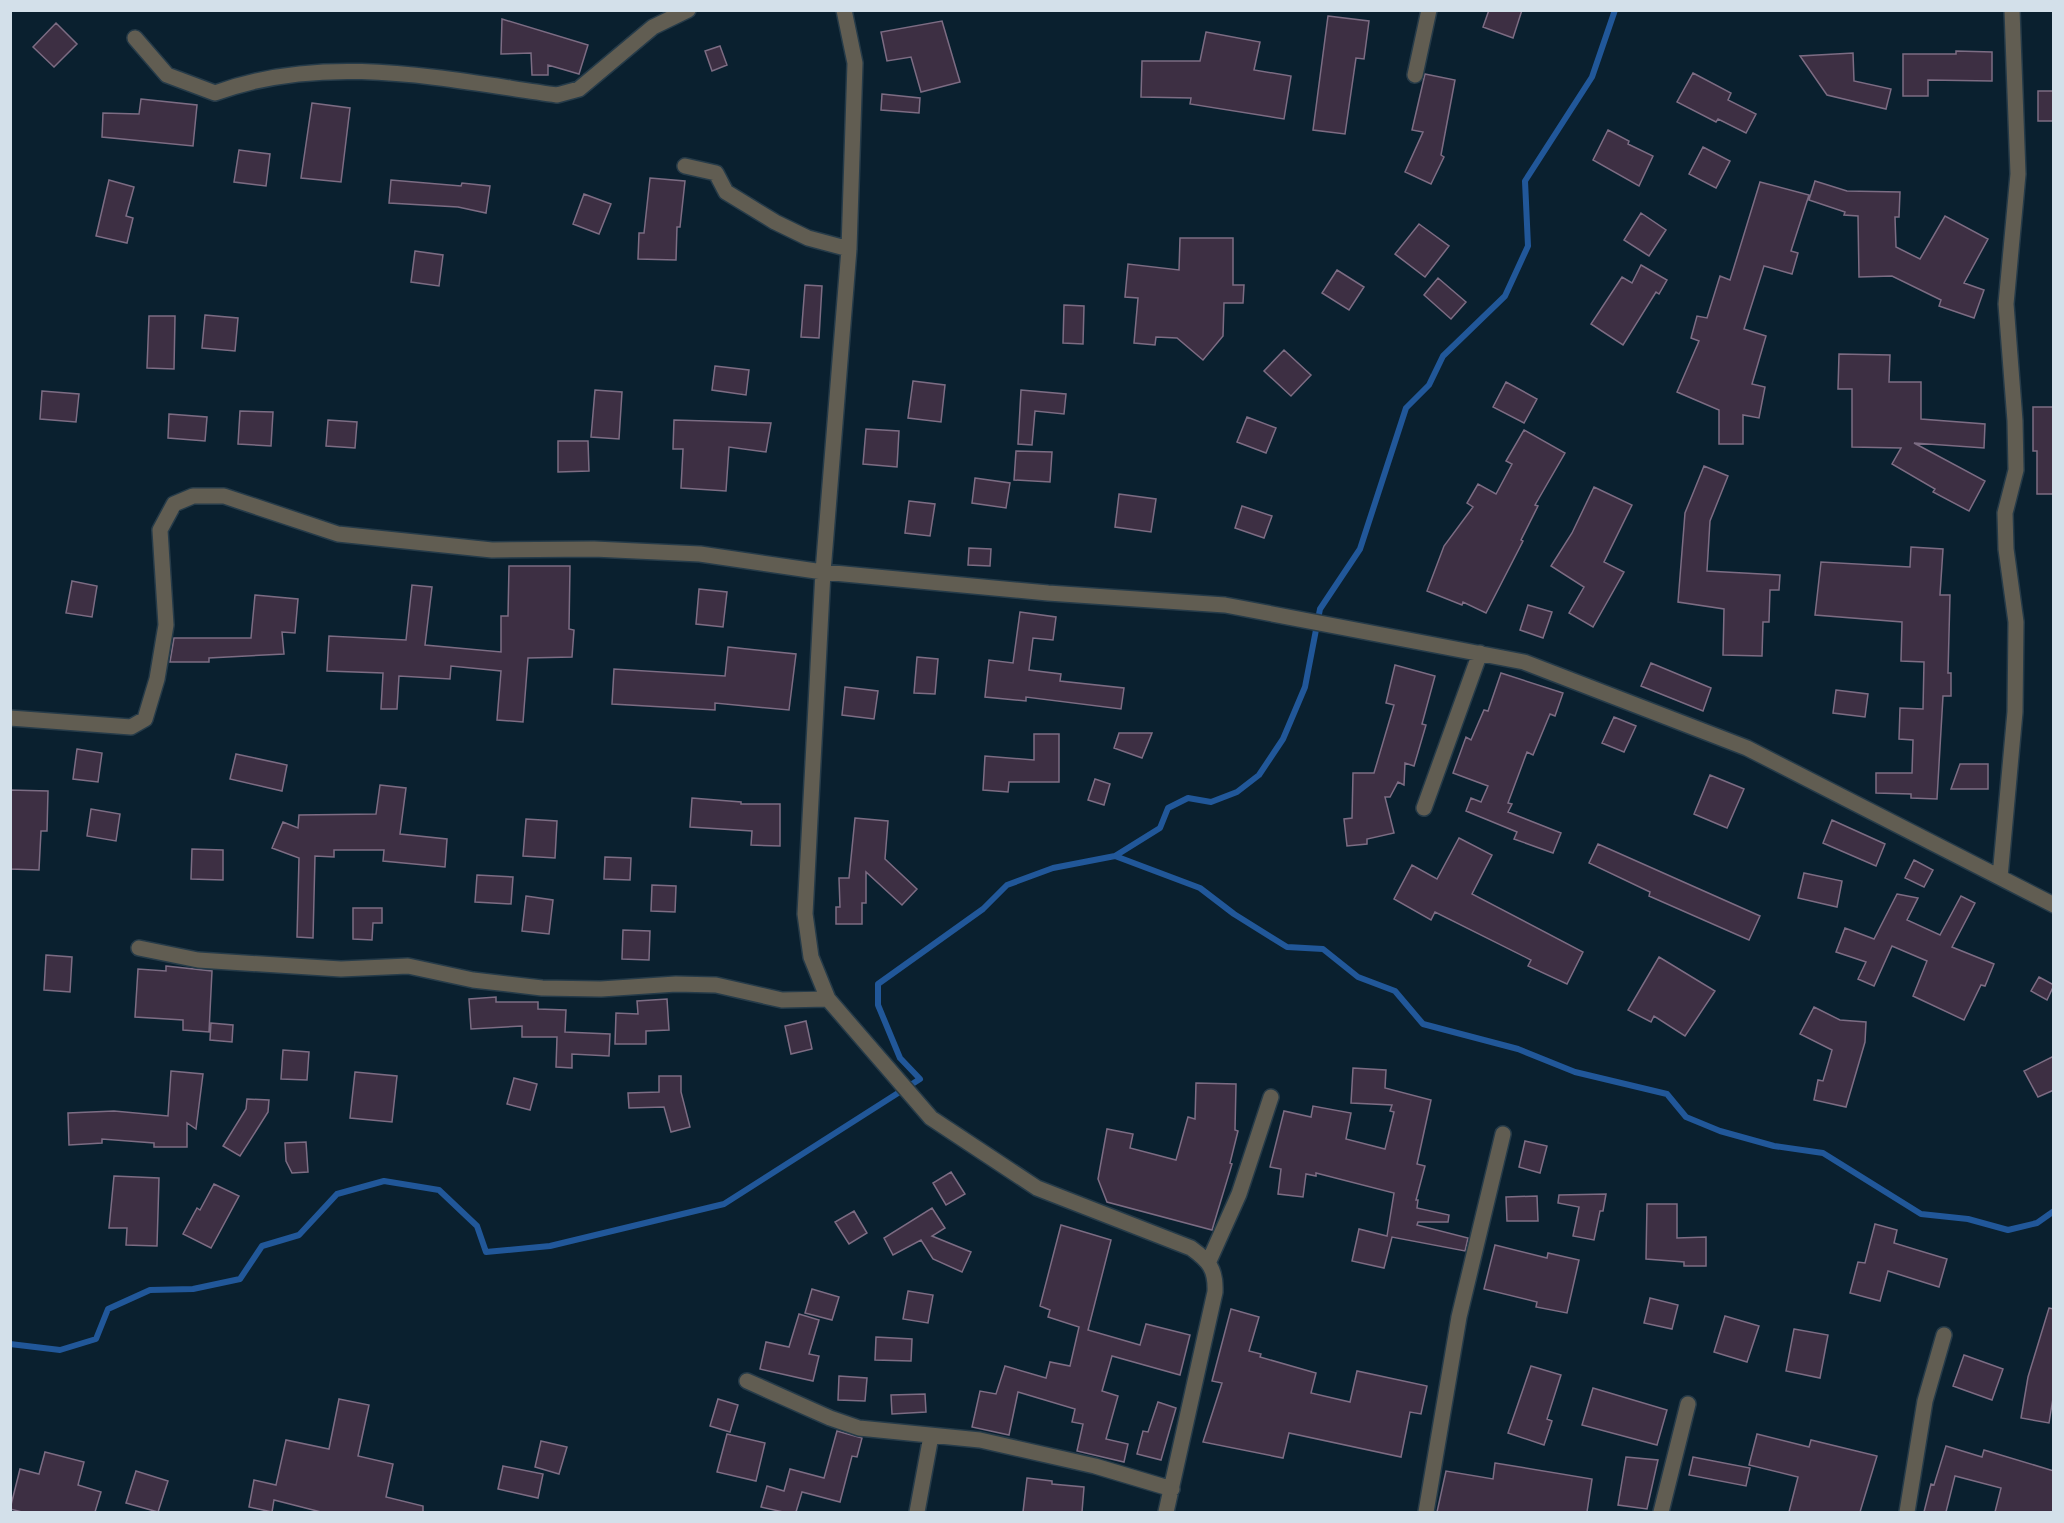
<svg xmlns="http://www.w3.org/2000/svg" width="2064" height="1523" viewBox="0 0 2064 1523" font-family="Literata,serif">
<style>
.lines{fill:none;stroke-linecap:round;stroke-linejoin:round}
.stream{stroke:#215799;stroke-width:6}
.building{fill:#3d2f43;stroke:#7c6c83;stroke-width:1.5}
.minor-casing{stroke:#263b49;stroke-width:18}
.minor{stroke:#615d52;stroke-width:15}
</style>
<rect width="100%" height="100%" fill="#0a202f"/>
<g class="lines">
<path class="stream" d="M1115,856L1200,888L1234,914L1287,947L1323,949L1358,977L1395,991L1423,1024L1518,1049L1575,1072L1667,1094L1686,1117L1720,1131L1774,1146L1823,1153L1921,1214L1968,1219L2008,1230L2037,1223L2054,1211
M10,1344L60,1350L96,1339L108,1309L150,1290L193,1289L240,1279L262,1246L299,1235L337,1194L384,1181L439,1190L477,1226L486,1252L550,1246L724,1204L920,1079L900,1058L878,1005V984L983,909L1007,885L1053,868L1115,856L1160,828L1168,808L1188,798L1211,802L1237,792L1259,775L1283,739L1305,687L1320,609L1360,549L1406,408L1429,385L1443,356L1505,296L1528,246L1525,181L1592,77L1615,10"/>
</g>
<path class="building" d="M1489,10H1522L1513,38L1483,27Z
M1328,16L1369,21L1364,59L1356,58L1345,134L1313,130Z
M502,19L588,45L579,74L548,65V75H532L531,53L501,54Z
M942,21L960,82L921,92L911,57L887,61L881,32Z
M56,23L77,44L54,67L33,47Z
M1206,32L1260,42L1254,70L1291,76L1284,119L1190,104L1191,98L1141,97L1142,61H1200Z
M720,46L727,65L712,71L705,51Z
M1956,51L1992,52V81L1928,80V96H1903V54H1956Z
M1853,53L1854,81L1891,89L1886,109L1827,95L1800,56Z
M1693,73L1731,93L1728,100L1756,114L1746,133L1718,119L1716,122L1677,102Z
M1425,74L1455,80L1441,155L1444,157L1431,184L1405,172L1423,132L1412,130Z
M2038,91H2054V121H2038Z
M882,94L920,98L919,113L881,110Z
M141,99L197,105L193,146L102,137L103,113L139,114Z
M312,103L350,108L341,182L301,178Z
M1608,130L1629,141L1628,144L1653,156L1639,186L1593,160Z
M1703,147L1730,161L1716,188L1689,174Z
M239,150L270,154L266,186L234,182Z
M650,178L685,181L680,227H677L676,260L638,259L639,233H644Z
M109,180L134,187L126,216L133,218L127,243L96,236Z
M391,180L461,186L462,183L490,186L486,213L458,207L389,203Z
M1815,181L1847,191L1900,192L1899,217H1895L1896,247L1920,259L1945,216L1988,239L1964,283L1984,290L1974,318L1939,306L1941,300L1892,276L1859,277L1858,216L1844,215L1845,212L1809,200Z
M1760,182L1809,195L1791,251L1798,253L1792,274L1764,266L1744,329L1766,336L1752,384L1765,387L1759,418L1743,415V444H1719V410L1677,392L1699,341L1691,338L1697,316L1707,318L1720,276L1730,280Z
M584,194L611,204L599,234L573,224Z
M1641,213L1666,230L1649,256L1624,240Z
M1419,224L1449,246L1425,277L1395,254Z
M1180,238H1233V285H1244L1243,303H1224L1223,336L1203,360L1177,338L1156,337L1155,345L1134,343L1138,298L1125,297L1128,264L1179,270Z
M415,251L443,255L439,286L411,282Z
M1641,265L1667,280L1659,294L1656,292L1623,345L1591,324L1622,277L1632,283Z
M1337,270L1364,287L1349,310L1322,293Z
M1438,278L1466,302L1451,319L1424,295Z
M805,285L822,286L819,338L801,337Z
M1064,305L1084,306L1083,344L1063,343Z
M205,315L238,318L235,351L202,348Z
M149,316H175L174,369L147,368Z
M1284,350L1311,375L1291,396L1264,371Z
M1839,354L1890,355L1889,382H1921V419L1985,424L1984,448L1914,443L1985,481L1969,511L1933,492L1935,489L1892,464L1901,448L1852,447V389H1838Z
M715,366L749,370L746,395L712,390Z
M913,381L945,385L941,422L908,418Z
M1506,382L1537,399L1524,423L1493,407Z
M595,390L622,392L619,439L591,437Z
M1021,390L1066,394L1064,414L1035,411L1032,445L1018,444Z
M42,391L79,394L76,422L40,419Z
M2033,407H2054V494H2037V451H2033Z
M240,411L273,412L271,446L238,444Z
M169,414L207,417L205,441L168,438Z
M1247,417L1276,428L1266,453L1237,442Z
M328,420L357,422L355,448L326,446Z
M674,420L771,423L766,452L729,447L726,491L681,488L683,449H673Z
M866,429L899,431L897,467L863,464Z
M1524,430L1565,453L1535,505L1538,506L1521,540L1523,541L1486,613L1463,602L1462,605L1427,591L1444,546L1473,507L1467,503L1478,484L1496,494L1512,464L1506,461Z
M558,441H588L589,471L558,472Z
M1016,451L1052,452L1050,482L1014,480Z
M1704,466L1728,476L1710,521L1707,571L1780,575L1779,590H1770L1769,622H1763L1762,656L1723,655L1724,609L1678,602L1685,513Z
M975,478L1010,483L1006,508L972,503Z
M1594,487L1632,505L1604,562L1624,572L1593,627L1569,613L1584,587L1551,566L1572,533Z
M1119,494L1156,499L1151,532L1115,527Z
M909,501L935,504L930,536L905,533Z
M1242,506L1272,516L1264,538L1235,528Z
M1911,547L1943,549L1940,595H1950L1948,673H1951V696H1943L1937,799L1911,798V794L1876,793V773H1912L1913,740L1899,739L1900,708L1923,709L1924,662L1901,661L1902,622L1815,615L1821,562L1910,567Z
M969,548L991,549L990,566L968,565Z
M509,566H570L569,629L574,630L572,657L528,658L523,722L497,720L501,671L451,666L450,679L399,676L397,709H381L383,673L327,671L329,636L406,640L412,585L432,587L425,645L501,652V616H508Z
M72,581L97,586L92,617L66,613Z
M699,589L727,592L723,627L696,624Z
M255,595L298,599L295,633L282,632L284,654L209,658V662H170L174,638H251Z
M1528,605L1552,612L1543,638L1520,630Z
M1020,612L1056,617L1053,640L1033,638L1029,670L1061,674L1060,681L1124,688L1121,709L1026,697V701L985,697L989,660L1013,663Z
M728,647L796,654L789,710L715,703V710L612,704L614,669L725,676Z
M917,657L938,659L935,694L914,693Z
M1651,663L1711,688L1703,711L1641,686Z
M1395,665L1435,676L1422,724L1426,725L1414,766L1405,763L1404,785L1398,782L1390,797H1385L1394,833L1367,839V844L1347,846L1344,819L1352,818L1353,773H1374L1394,705L1386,703Z
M1501,673L1563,693L1555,716L1550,714L1533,755L1527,752L1508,803L1512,804L1508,812L1561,833L1553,853L1514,839L1517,832L1466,811L1471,798L1481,802L1488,786L1453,773L1466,737L1471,740L1484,710L1488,711Z
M845,687L878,691L874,719L842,715Z
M1836,690L1868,694L1865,717L1833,713Z
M1614,717L1636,726L1624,752L1602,743Z
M1119,733H1152L1142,758L1114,748Z
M1034,734H1059V782H1009L1008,792L983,790L985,756L1034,760Z
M77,749L102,753L98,782L73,779Z
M236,754L287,765L282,791L230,779Z
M1960,764H1988V789H1951Z
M1710,775L1744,789L1727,828L1694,814Z
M1095,779L1110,784L1104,805L1088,800Z
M380,785L406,788L400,834L447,839L445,867L383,861L384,850H334V857L315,856L313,938L297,937L299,858L272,848L283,822L298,828L299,815L376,814Z
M10,790L48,791L47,831H41L39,870L10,869Z
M692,798L741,802V804H780V846L751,845L752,831L690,827Z
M91,809L120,814L116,841L87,836Z
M855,818L888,821L885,859L917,889L902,905L866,872V903H862V924H836V907H840L839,878H849Z
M526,819L557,821L555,858L523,856Z
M1832,820L1885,844L1876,866L1823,843Z
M1459,838L1492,855L1472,894L1583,952L1567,984L1528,966L1531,960L1435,912L1431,920L1394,899L1412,865L1437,879Z
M1598,844L1760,916L1749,940L1649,896L1650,892L1589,863Z
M192,849L223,850V880L191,879Z
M605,857L631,858L630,880L604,879Z
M1914,860L1933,870L1924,887L1905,878Z
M1804,873L1842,881L1837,907L1798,898Z
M477,875L513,877L511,904L475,902Z
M652,885L676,886L675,912L651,911Z
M1897,894L1918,898L1907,920L1940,935L1961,896L1975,903L1952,947L1994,964L1985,986L1981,985L1964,1020L1913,996L1927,961L1892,946L1874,986L1858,979L1866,962L1836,952L1845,928L1874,939Z
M526,896L553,900L549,934L522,931Z
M353,908H382V923H373L372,940L353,939Z
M623,930L650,931L649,960L622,959Z
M46,955L72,957L70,992L44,990Z
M1659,957L1715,991L1685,1036L1654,1016L1651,1022L1628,1010Z
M166,966L212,971L209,1032L183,1030V1020L135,1017L138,969L166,971Z
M2039,977L2054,985L2047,1000L2031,991Z
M496,997V1002H538V1009L566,1010L565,1032L610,1034L609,1056L572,1054V1068L556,1067L557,1037H522V1026L471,1029L469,999Z
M667,999L669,1030L646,1031V1044H615L616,1013L638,1014L637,1001Z
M1814,1007L1840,1020L1866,1022L1865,1042L1846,1107L1814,1100L1818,1080L1823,1081L1832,1050L1800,1034Z
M806,1021L812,1049L791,1054L785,1026Z
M211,1023L233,1025L232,1042L210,1040Z
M283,1050L309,1052L307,1080L281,1079Z
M2054,1056V1090L2038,1097L2024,1071Z
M1353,1068L1386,1070L1385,1088L1431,1100L1417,1164L1425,1166L1416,1200H1418L1417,1208L1449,1215L1448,1222H1418L1417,1225L1468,1238L1465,1251L1392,1237L1384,1268L1352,1261L1359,1229L1387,1236L1394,1193L1316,1173V1176L1306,1174L1303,1197L1278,1194L1281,1169L1270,1167L1284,1111L1311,1117L1313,1106L1351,1113L1346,1139L1385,1149L1394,1112L1390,1111L1392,1105L1351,1103Z
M171,1071L203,1074L196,1129L187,1123V1147H154V1143L102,1139V1143L69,1145L68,1113L114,1111L168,1116Z
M355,1072L397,1076L392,1122L350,1118Z
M659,1076H681V1092L690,1127L671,1132L664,1107L629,1108L628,1093L659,1092Z
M514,1078L537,1084L530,1110L507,1104Z
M1196,1083L1236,1084L1235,1130L1238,1131L1230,1163L1232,1164L1212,1230L1107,1202L1098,1179L1107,1129L1133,1134L1130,1148L1176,1160L1188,1117L1195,1119Z
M247,1099L269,1100L268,1112L240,1156L223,1146L246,1109Z
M1525,1141L1547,1146L1540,1173L1519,1167Z
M306,1142L308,1172L292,1173L286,1161L285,1143Z
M951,1172L965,1194L946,1205L933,1183Z
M114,1176L159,1178L157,1246L126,1245L127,1228H109Z
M214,1184L239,1196L211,1248L183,1234L197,1208L200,1210Z
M1606,1194L1603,1211H1600L1594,1240L1573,1236L1579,1207L1558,1203L1559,1195Z
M1537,1196L1538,1221H1507L1506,1197Z
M1647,1204H1677V1238L1706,1237V1266H1684V1262L1646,1259Z
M932,1208L945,1228L932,1236L971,1252L962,1272L933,1259L921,1240L893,1255L884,1238Z
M854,1211L867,1233L849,1244L835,1222Z
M1875,1224L1897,1230L1894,1243L1947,1259L1939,1287L1888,1271L1880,1301L1850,1293L1858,1262L1865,1263Z
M1061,1225L1111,1240L1088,1330L1140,1345L1146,1324L1190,1335L1180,1375L1112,1356L1102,1391L1118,1396L1106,1439L1128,1444L1124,1462L1077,1451L1083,1424L1072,1422L1075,1409L1018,1392L1009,1435L972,1427L980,1391L996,1394L1005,1366L1046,1378L1050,1362L1070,1366L1079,1327L1048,1317L1050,1310L1040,1306Z
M1495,1245L1547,1258L1548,1253L1579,1260L1567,1313L1536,1307L1537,1302L1484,1289Z
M812,1289L839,1297L832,1320L805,1313Z
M908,1291L933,1295L928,1323L903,1319Z
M1650,1298L1678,1305L1672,1329L1644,1323Z
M2049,1308L2054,1309V1392L2049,1423L2021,1418L2028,1377Z
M1231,1309L1259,1317L1249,1351L1261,1354L1260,1357L1316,1373L1311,1393L1350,1402L1357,1371L1427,1386L1421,1414L1410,1412L1401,1457L1289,1433L1283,1458L1203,1442L1222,1383L1212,1381Z
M799,1314L819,1320L809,1354L819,1356L813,1381L760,1369L766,1342L789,1347Z
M1725,1316L1759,1326L1747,1362L1714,1352Z
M1794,1329L1828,1335L1820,1378L1786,1371Z
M876,1337L912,1339L911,1361L875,1360Z
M1964,1355L2003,1369L1992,1400L1953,1386Z
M1531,1366L1561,1375L1547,1419L1552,1421L1544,1445L1508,1433Z
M839,1376L867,1378L865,1401L838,1400Z
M1593,1388L1667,1410L1657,1445L1582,1425Z
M925,1394L926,1412L892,1414L891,1395Z
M339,1399L369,1405L358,1456L393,1464L386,1497L423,1506V1512H321L274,1500L272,1512L249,1507L254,1480L276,1485L286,1440L329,1449Z
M718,1399L738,1405L730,1432L710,1426Z
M1158,1402L1176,1408L1161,1460L1137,1454L1143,1431L1148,1432Z
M837,1431L862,1438L857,1457L852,1456L840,1502L802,1492L796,1512H783L761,1507L767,1486L784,1491L790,1469L824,1478Z
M727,1434L765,1443L756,1481L717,1472Z
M1757,1434L1809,1447L1811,1440L1877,1456L1860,1512H1789L1798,1477L1749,1465Z
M541,1441L567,1447L559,1474L535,1467Z
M1946,1446L1982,1457L1984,1450L2054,1471V1512H1995L2001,1488L1955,1476L1946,1512H1924L1931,1484L1934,1485Z
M45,1452L84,1462L78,1485L101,1492L95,1512H22L10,1509L20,1469L39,1474Z
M1626,1457L1658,1460L1647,1509L1618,1505Z
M1693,1457L1750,1468L1746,1486L1689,1475Z
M1495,1463L1592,1479L1587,1512H1437L1446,1471L1493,1479Z
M503,1466L543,1474L538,1498L498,1489Z
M136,1471L168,1481L158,1512L126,1503Z
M1027,1478L1052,1481V1484L1084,1487L1082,1512H1023Z"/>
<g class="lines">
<g class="minor-casing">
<path id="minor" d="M844,10L855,63L849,249L823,572L805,914L811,957L828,999L931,1118L1037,1188L1191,1248C1209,1261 1216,1269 1215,1292L1166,1512
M135,38L167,75L215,93C326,52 443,79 557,95L579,89L653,27L688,10
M1415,75L1429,10
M685,166L716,173L726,192L775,222L808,238L849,249
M10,718L131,727L145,719L157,679L166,625L160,530L174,504L193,496H224L338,534L492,550L594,549L700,554L823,572L1048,593L1225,605L1524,662L1747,748L2054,905
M1424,808L1480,653
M2000,877L2015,712L2016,622L2006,549L2005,513L2016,470L2015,421L2006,304L2018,174L2012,10
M139,948L198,960L341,969L408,966L473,980L542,988L601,989L676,984L716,985L782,1000L828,999
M1209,1261L1239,1194L1271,1097
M747,1381L830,1418L859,1428L980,1440L1095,1466L1172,1489
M917,1512L931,1436
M1426,1512L1459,1317L1503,1134
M1661,1512L1688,1404
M1907,1512L1925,1401L1944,1335"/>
</g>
<use href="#minor" class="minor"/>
</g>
<rect width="2064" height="1523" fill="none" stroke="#d3e0ea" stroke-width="24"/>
</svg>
